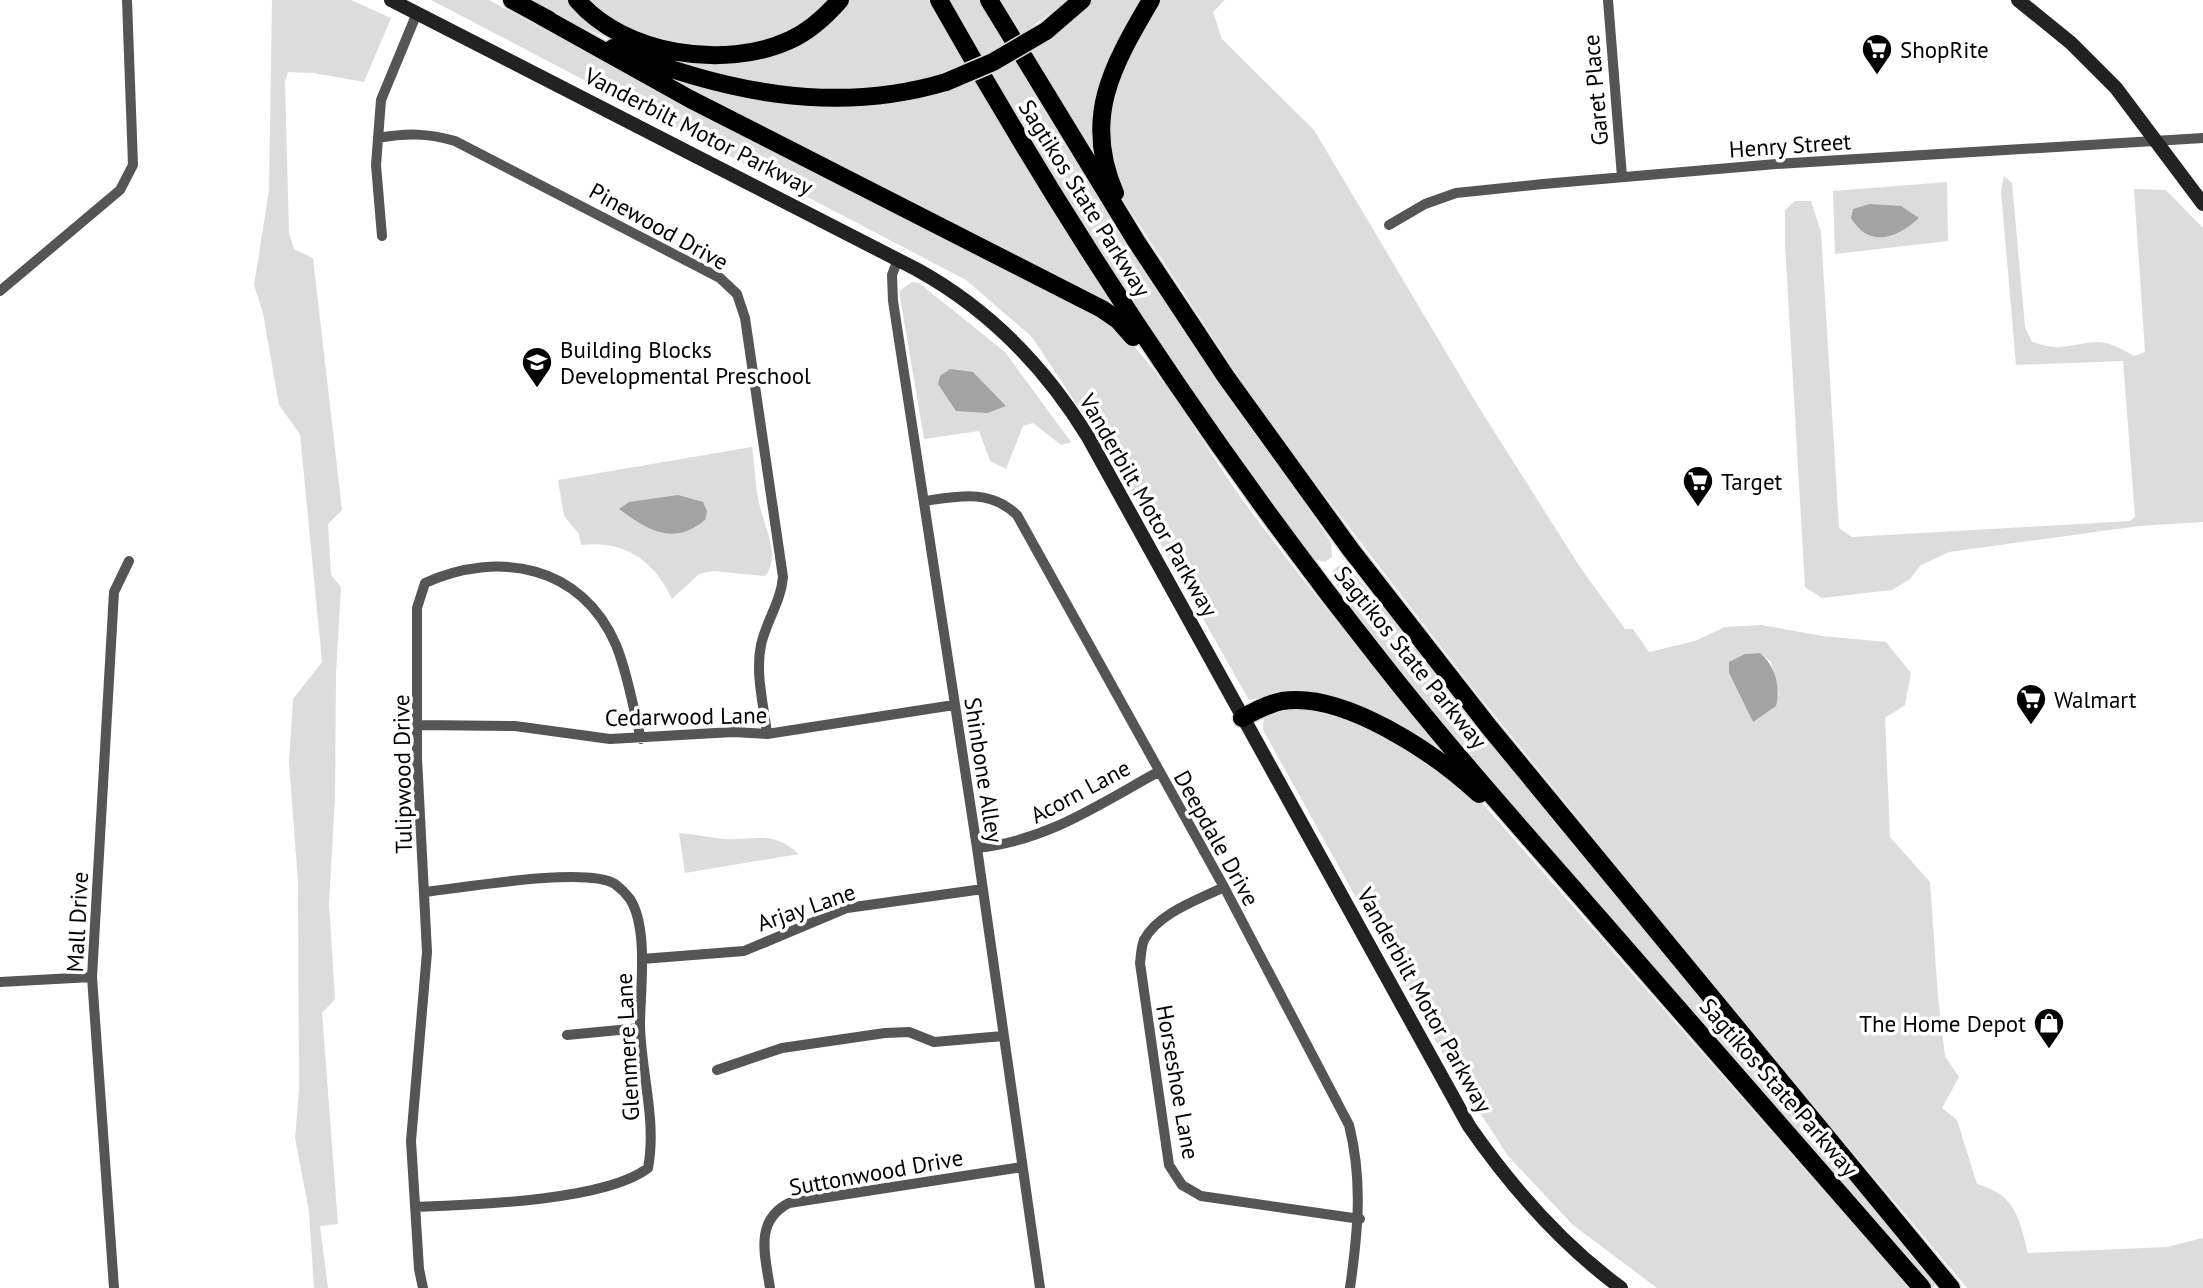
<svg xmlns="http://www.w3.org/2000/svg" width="2203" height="1288" viewBox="0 0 2203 1288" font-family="'PT Sans',sans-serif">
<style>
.green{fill:#dcdcdc;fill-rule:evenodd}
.water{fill:#a3a3a3}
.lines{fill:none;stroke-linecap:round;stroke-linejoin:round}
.motorway-casing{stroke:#dbdbdb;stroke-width:21}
.minor{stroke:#555;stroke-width:10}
.secondary{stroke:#222;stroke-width:14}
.motorway{stroke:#000;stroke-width:18}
.motorway-bridge-casing{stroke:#dbdbdb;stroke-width:21;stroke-linecap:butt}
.motorway-bridge{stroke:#000;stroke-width:18}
.labels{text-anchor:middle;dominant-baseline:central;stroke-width:7;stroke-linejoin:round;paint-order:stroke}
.poi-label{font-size:23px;fill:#000;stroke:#fff;text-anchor:start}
.street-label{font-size:23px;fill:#000;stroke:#fff}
</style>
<rect width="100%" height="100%" fill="#fff"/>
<path class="green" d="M272,0H351L391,18L364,82L314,73L288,72L285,82L289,234L294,249L313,258L342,510L328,524L331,575L341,587L336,674L335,797L329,904L335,999L322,1013L338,1224L320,1226L328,1288H314L309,1211L295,1138L299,1090L298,883L289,762L293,699L322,662L300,434L279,405L263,313L254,285L269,190Z
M431,0H489L681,103L1107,319C1167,373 1205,450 1253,514C1320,604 1391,689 1465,773L1401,727L1290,693L1249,700L1112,458L1032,337L966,280Z
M526,0H570L618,38L762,55L844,0H928L1067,234L1124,319L721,109L674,79C769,102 849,121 945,88L940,73C917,81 892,89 868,91C763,102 618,49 526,0Z
M588,0H828L825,6C809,16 792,32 775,37C720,55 628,42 588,0Z
M946,0H981C1084,189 1209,364 1331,542L1332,557L1325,562L1314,559L1205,418L1093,250Z
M995,0H1068L1029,29L1039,43L1093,0H1142L1101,80L1094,112L1095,157Z
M1155,0H1225L1213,12L1222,39L1314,130L1478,406L1580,567L1625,629H1633L1649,652L1695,641L1725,627L1762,625L1822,636L1886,642L1911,673L1905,705L1885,718L1890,837L1930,882L1938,997L1945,1056L1959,1077L1942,1108L1957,1120L1977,1184C2016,1195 2019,1218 2028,1253L2167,1247L2203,1238V1288H1967L1739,1017L1474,690L1266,419L1125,203C1089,113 1116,80 1155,0ZM1760,653L1771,662L1779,695L1753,722L1729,673L1745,654Z
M2004,176L2012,183L2025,327L2032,342C2040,344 2051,348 2059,347C2097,344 2097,334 2134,356L2145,352L2134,189L2166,190L2203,228V522L2139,526L1949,552L1921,565L1910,579L1892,590L1822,598L1805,587L1785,244V210L1795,201H1811L1821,232L1839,528L1852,537L2130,521L2135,517L2123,361L2016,365L2001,191Z
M1947,182L1948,241L1835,254L1833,191Z
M912,282L919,283L1005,352L1071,442L1061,445L1033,423L1023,426L1006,469L990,461L979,431L924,439L899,291Z
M752,447C755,467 755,488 760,507C765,529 781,556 765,576L712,571L699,574L672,599C654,560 624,540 581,545L579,534L564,516L558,480Z
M1341,564L1348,567L1411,640L1937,1283L1932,1288L1527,828L1396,671L1331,577L1332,571Z
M1301,705L1359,721L1448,772L1483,804L1909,1288H1657L1573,1225L1508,1156L1449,1065L1263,730L1264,713Z
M679,833C695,834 710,838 725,839C758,841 770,829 799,854L685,873Z"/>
<path class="water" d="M1870,204L1901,206L1919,218C1897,238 1870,249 1851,218L1853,209Z
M950,369L973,372L1006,406L987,413L956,411L938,384L940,376Z
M678,495L703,502L707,511L705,520C673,546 649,531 619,509L629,502Z
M1760,653C1775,665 1781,688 1776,706L1753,722L1729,673V662L1745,654Z"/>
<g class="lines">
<g class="motorway-casing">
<path id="motorway" d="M512,0L549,20
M577,0C624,55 725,70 790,40C810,31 826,16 840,0
M939,0C1070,233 1217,455 1383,664C1452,752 1527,835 1600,919C1708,1042 1815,1165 1922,1288
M989,0L1136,241L1226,377L1351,550L1489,727L1951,1288
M541,16L690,99L1102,309L1118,320L1133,337
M1046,31L1082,0
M613,48C721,91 832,116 946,82
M1115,193C1082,117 1113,65 1151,0
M1242,718C1255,711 1268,704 1282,701C1344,691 1436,754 1479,794"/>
</g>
<path class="minor" d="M1608,0L1622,177
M378,138C406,133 428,133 455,141L720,278L737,294L745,318L783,577C781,602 766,621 761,645C755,674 764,706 767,734
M1389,225L1425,204L1456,193L1543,184L1776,164L2203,138
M382,236L376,165L381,100L417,13
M898,259L892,275L893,301L977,848L1040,1288
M0,291L120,190L133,165L127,0
M925,501C959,496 990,489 1017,515L1224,887L1349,1125C1363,1181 1358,1231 1350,1288
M418,725L515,726L610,739L733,732L767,734L954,705
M977,848C1046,841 1098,805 1158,772
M1224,887C1198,900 1158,913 1144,940C1141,947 1141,956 1140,963L1169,1165L1182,1185L1201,1196L1360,1219
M642,959L744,951L847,908L983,889
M0,982L92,977
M567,1035L640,1028
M717,1070L782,1048L885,1033L909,1032L934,1042L1003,1036
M416,1207C471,1205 606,1201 648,1168C657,1121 641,1073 640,1025C640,991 649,929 630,899C627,895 619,887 615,884C586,866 462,888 425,892
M114,1288L92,977L114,592L129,561
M423,1288L419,1269L411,1141L427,952L417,758V608L425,583C498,550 582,565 616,645C628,674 633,708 641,739
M770,1288C765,1255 754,1221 789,1203L1022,1167"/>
<path class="secondary" d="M391,0L916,269C989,309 1045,367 1088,437L1469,1126C1512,1188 1560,1243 1621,1288
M2018,0L2071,43L2116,88L2203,204"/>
<use href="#motorway" class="motorway"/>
<g class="motorway-bridge-casing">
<path id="motorway-bridge" d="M946,82L993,62L1046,31"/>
</g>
<use href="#motorway-bridge" class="motorway-bridge"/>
</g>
<defs>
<g id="supermarket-pin" transform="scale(1.575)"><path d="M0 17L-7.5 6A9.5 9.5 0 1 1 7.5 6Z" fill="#000" stroke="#fff"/><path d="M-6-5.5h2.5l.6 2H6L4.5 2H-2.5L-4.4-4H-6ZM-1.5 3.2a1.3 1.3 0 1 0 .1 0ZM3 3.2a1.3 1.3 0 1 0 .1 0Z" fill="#fff"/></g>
<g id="school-pin" transform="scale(1.575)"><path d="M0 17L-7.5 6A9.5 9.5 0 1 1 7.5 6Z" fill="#000" stroke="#fff"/><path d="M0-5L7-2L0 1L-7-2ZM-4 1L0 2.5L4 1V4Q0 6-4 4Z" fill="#fff"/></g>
<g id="shop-pin" transform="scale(1.575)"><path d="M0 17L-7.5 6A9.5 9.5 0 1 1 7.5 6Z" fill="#000" stroke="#fff"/><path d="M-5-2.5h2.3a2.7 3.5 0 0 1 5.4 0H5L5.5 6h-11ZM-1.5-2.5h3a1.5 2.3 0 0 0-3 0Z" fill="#fff"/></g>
</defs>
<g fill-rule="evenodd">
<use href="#supermarket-pin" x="1877" y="49"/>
<use href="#school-pin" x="537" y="362"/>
<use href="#supermarket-pin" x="1698" y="481"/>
<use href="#supermarket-pin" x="2031" y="699"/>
<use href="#shop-pin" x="2049" y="1023"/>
</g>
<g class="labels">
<g class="poi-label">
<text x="1900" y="49">ShopRite</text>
<text x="560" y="349">Building Blocks<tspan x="560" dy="26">Developmental Preschool</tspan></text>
<text x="1721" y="481">Target</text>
<text x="2054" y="699">Walmart</text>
<text x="2026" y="1023" text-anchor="end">The Home Depot</text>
</g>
<g class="street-label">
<text transform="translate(1595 90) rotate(-95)">Garet Place</text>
<text transform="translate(699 131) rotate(27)">Vanderbilt Motor Parkway</text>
<text transform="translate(1790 145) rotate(-4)">Henry Street</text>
<text transform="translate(1085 198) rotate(58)">Sagtikos State Parkway</text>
<text transform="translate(659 226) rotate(29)">Pinewood Drive</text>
<text transform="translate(1149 505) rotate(60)">Vanderbilt Motor Parkway</text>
<text transform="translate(1411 657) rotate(51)">Sagtikos State Parkway</text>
<text transform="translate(686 716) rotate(-1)">Cedarwood Lane</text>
<text transform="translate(984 770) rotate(81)">Shinbone Alley</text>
<text transform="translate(402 774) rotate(-91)">Tulipwood Drive</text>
<text transform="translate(1080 791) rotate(-28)">Acorn Lane</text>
<text transform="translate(1217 838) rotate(61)">Deepdale Drive</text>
<text transform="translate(806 907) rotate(-19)">Arjay Lane</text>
<text transform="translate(77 922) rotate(-87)">Mall Drive</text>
<text transform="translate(1425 1000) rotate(61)">Vanderbilt Motor Parkway</text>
<text transform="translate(627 1047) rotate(-93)">Glenmere Lane</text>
<text transform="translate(1178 1082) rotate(80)">Horseshoe Lane</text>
<text transform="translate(1779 1087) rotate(49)">Sagtikos State Parkway</text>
<text transform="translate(876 1172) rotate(-10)">Suttonwood Drive</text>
</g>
</g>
</svg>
